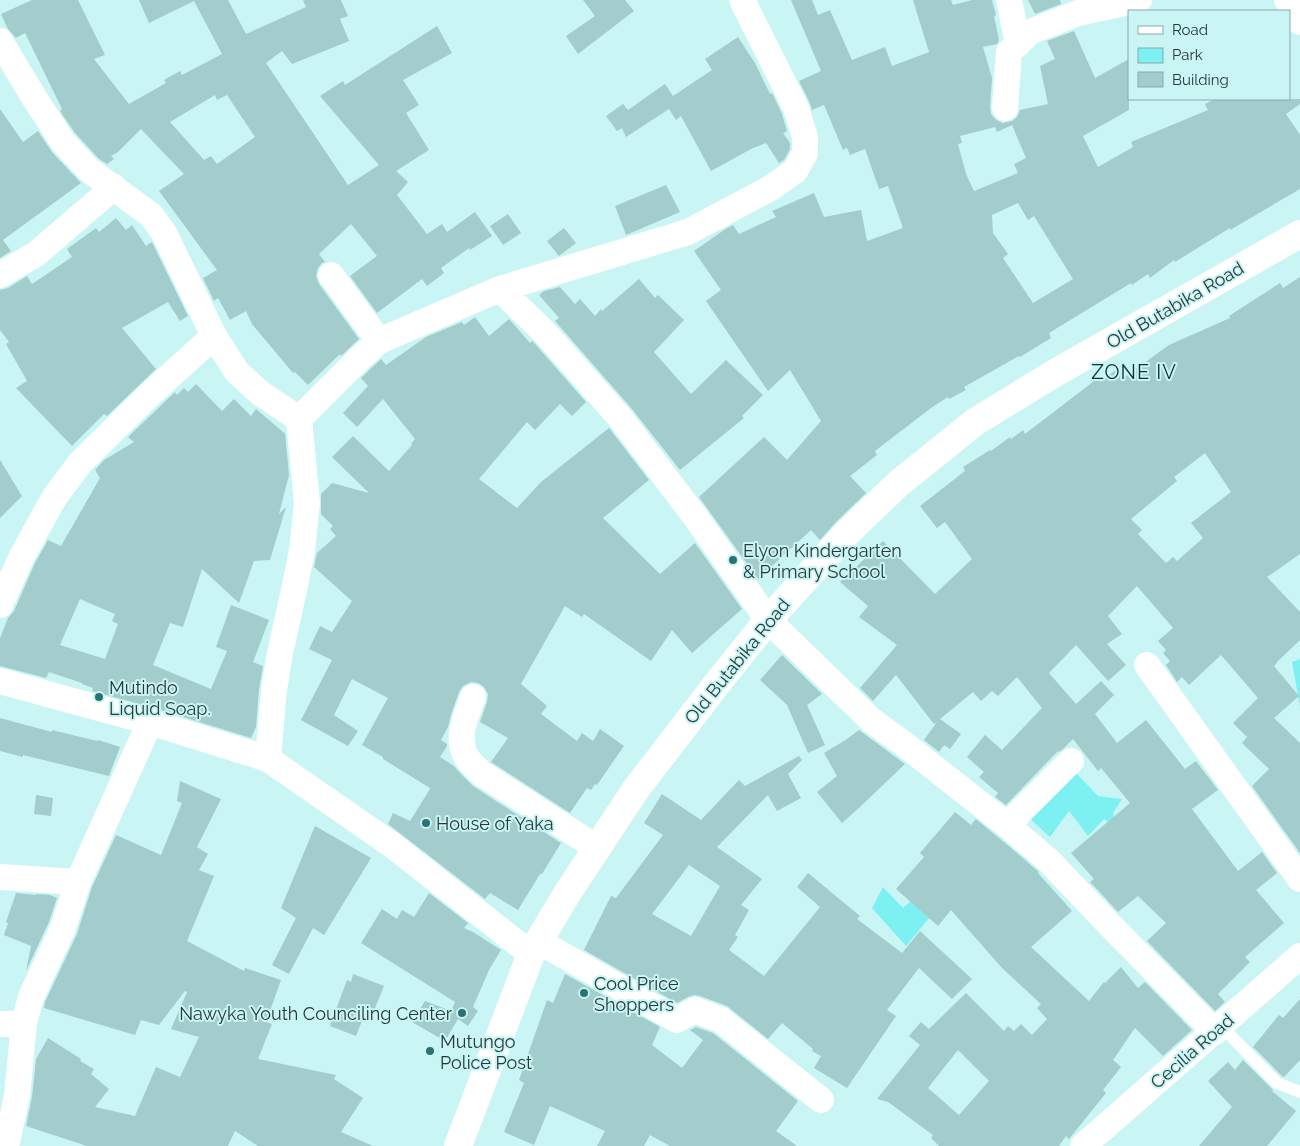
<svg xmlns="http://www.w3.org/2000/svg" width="1300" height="1146" viewBox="0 0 1300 1146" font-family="Raleway,sans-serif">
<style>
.green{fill:#7df0f2}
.building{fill:#a3cccc;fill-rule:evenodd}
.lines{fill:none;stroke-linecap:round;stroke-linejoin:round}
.lane{stroke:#fff;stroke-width:12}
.street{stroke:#fff;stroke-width:26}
.secondary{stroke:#fff;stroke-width:28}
.poi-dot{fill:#297375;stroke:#caf5f5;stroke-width:2}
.labels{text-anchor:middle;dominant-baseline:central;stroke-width:4;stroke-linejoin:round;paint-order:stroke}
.street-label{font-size:18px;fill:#283839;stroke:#caf5f5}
.poi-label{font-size:18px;fill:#283839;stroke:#caf5f5;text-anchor:start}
.quarter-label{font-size:20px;letter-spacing:1px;fill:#0b3334;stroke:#caf5f5}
</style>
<rect width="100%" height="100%" fill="#caf5f5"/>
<path class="green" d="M1300,659V707L1292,662Z
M1074,771L1098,796L1122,799L1113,813L1117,830L1104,819L1088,836L1069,811L1050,837L1026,815Z
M883,887L903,908L912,900L930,917L906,946L872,908Z"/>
<path class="building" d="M32,0H78L105,55L94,59L129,104L166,83L164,80L180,71L182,75L222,54L194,1L149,23L139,0H228L246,34L306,7L303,0H341L348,16L340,19L349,41L292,64L282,51L266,63L348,185L379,165L320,96L343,81L345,85L437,26L452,53L403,80L419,105L406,113L429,150L396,171L408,182L397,195L427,234L442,224L447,232L475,212L492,236L470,250L469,248L441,268L444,273L427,286L422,279L377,313L350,276L377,256L351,224L319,254L325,262L322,263L318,268L316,276L319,284L359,339L341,356L340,354L308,385L295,372L293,373L252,324L246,311L230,320L218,298L214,301L203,278L217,270L159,191L184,174L160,149L141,129L118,152L111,156L114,159L107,164L99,159L75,133L60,111L62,109L25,33L16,38L8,29L1,14ZM215,95L217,100L227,95L255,137L217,164L211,156L204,160L170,122Z
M583,0H625L634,11L578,54L566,36L595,16Z
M791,0H812L818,15L830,10L852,60L885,47L892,66L929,52L913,0H951L953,5L972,0H992L996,15L994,16L999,40L997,44L983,47L992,78L990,107L991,114L996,120L1003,123L1012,121L1017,117L1020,110L1048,104L1040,66L1055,59L1047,41L1074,31L1095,78L1129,59V110L1083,136L1098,167L1133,147L1131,142L1208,110L1205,104L1215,99H1300V104L1286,114L1300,135V189L1230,230V228L1175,262L1174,260L1150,278L1148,274L1132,285L1131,283L1049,333L1051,338L1020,357L1019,356L964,387L966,390L949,399L948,397L931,408L875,451L877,455L850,476L866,493L836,522L820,540L811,530L758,579L699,497L764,437L787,460L821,421L790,370L768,391L706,301L721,290L694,251L724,230L733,225L739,234L776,217L772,211L814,193L824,217L861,210L867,241L903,228L888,186L879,189L865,149L850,155L847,148L843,150L824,105L812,110L809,101L799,81L821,71ZM1012,125L1026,158L1014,164L1018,173L974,191L966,174L958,144L962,143L960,136L995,127L997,132ZM1018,203L1028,220L1034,216L1073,279L1033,303L1003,258L1008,254L993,233L992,215Z
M1028,0H1060L1061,4L1035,14Z
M738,37L755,63L770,94L772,93L782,114L787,131L783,133L790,143V149L784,160L779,163L766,143L751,149L711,171L681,116L676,120L669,109L626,137L622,128L617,131L606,116L623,104L628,110L665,84L673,96L712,70L705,59Z
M0,109L23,142L38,131L52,152L81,183L3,240L11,251L0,258Z
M666,185L680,212L626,235L615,206Z
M508,214L521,233L503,245L490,226Z
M116,218L126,230L132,225L146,246L152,242L188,316L180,321L168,302L122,328L156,369L107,416L104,414L72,446L16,388L27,381L6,344L9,342L0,330V290L8,288L27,276L32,284L72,257L67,249L96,228L99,232Z
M564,228L576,243L559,256L547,241Z
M1300,277V554L1267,577L1300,612V640L1277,662V663L1274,666L1299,696L1274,718L1300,743V853L1252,786L1269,769L1242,743L1247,737L1233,723L1258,698L1221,655L1189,685L1182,677L1177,682L1166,665L1170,661L1163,653L1166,650L1158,641L1173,628L1137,586L1108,616L1122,634L1107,644L1126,665L1108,681L1076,645L1049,673L1076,704L1101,681L1114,695L1095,714L1117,743L1146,720L1185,769L1196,761L1218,790L1192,809L1238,871L1262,852L1277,873L1256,890L1284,923L1245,957L1250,962L1218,994L1225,1002L1215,1011L1147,941L1166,923L1138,896L1118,912L1094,886L1090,882L1094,879L1071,853L1130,803L1101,768L1098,771L1073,739L1063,749L1059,752L1058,751L1006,805L995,797L998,793L979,777L984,772L967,757L985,735L1002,750L1042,708L1017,677L998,696L992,691L981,701L973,692L940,719L961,734L950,749L944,745L939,752L924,740L937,722L934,724L896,675L873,701L860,688L897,645L859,617L868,606L840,582L853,567L854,569L883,541L935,594L972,559L945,522L937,528L920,506L965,471L963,467L990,450L991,451L1010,437L1011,439L1023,430L1025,434L1098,378L1101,382L1119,367L1126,376L1169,345L1230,318L1229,316L1280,283L1283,288ZM1205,453L1231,492L1191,523L1203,538L1177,561L1173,557L1166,563L1138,534L1142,530L1131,519L1177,481L1174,477Z
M639,279L655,298L658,295L684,320L654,352L691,394L726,360L763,395L742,416L744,418L680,470L632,409L555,321L559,318L539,295L544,291L560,287L575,304L580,299L595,316L601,309L602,311Z
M475,317L489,336L509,319L530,343L532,341L536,345L586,402L572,416L560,404L535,430L527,422L479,479L517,508L541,482L609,428L649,480L603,518L660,574L695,543L742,609L692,653L672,630L651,661L584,614L582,617L565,606L521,684L547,706L541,714L577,741L582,733L593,741L600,729L624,746L597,785L595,784L591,790L587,788L570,813L491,762L508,738L480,722L487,702L488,694L484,687L478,683L471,682L463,686L459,692L451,715L448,727L441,740L447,744V746L440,757L454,766L461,774L473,786L561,843L542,874H540L518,910L490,893L485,899L388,824L393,813L410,821L430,789V788L383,759V757L362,745L388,698L352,679L334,715L358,731L348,746L301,720L332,660L309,649L320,626L332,632L352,601L314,567L317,553L336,536L330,529L333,526L321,514V494L332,483L369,493L332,457L353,436L389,471L412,445L411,444L415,439L383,399L357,427L343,413L368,386L361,378L381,359L386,365L426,337L462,322L464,325Z
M196,384L222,411L234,399L251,416L256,409L283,432L285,433L289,475L279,514L286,507L270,560L254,561L239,603L202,569L183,627L170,623L153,665L211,689L227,651L216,647L231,605L269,620L253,662L263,666L259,689L256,727L251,738L154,708L92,691L93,688L82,684V683L49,672L46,678L0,666V638L8,618L14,611L35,563L48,540L61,546L100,478L95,470L104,460L134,442L128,437L175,392L177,395L184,388L188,392ZM80,599L115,614L112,621L118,624L105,659L60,645Z
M0,460L22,496L0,518Z
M782,655L822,694L807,705L825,745L808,753L787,705L760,680Z
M0,718L52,732V730L97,741L98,740L120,747L109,776L23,755V757L0,751Z
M859,730L905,764L860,807L842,823L817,792L837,776L824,753L847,739Z
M799,756L802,760L788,774L801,798L777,811L768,795L717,847L762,879L741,905L749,910L735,935L738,937L729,950L764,976L820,907L797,887L808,873L860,916L857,919L902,953L920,931L972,979L952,999L919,968L887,1010L896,1016L847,1088L814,1068L821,1056L812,1051L813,1049L782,1023L768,1039L727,1006L700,996L694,995L688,997L677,1003L584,950L611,896L616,898L663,835L644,823L662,794L701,820L739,780L745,786ZM689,865L720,886L691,936L652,914Z
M180,781L221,799L197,847L208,854L199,870L214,876L187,941L244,971L245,968L281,980L266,1022L272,1024L258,1059L336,1075L334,1079L363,1098L341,1132L373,1146H258L235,1131L228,1146H87L26,1126L32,1097L36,1059L48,1038L81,1059L80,1061L94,1069L91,1074L109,1089L95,1107L135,1116L156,1067L180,1077L199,1037L171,1029L187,992L185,991L159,1025L141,1020L135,1035L44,1008L45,1002L77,934L92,887L116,835L161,855L182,803L177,801Z
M36,795L53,798L51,816L34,814Z
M955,812L971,825L976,819L1010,847L1039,872L1038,873L1072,911L1031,947L1089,1001L1104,982L1105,983L1121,967L1138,988L1145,982L1192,1030L1163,1056L1135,1028L1113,1060L1121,1067L1103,1090L1106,1093L1069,1139L1066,1136L1059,1146H939L931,1138L933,1135L888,1102L877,1099L920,1045L909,1036L921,1022L929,1029L966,993L1004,1031L1008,1026L1014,1031L1021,1024L1032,1035L1047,1019L1037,1008L1041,1004L1002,968L951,910L938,926L896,889L924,857L920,853ZM958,1050L989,1081L959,1115L928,1088Z
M315,826L371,858L324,935L313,928L289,974L272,965L296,918L281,908Z
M16,893L36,895V894L50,895L57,898L49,922L26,971L31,946L4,935L8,923L6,922Z
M429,893L468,923L464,928L473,932L501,950L489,970L473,1007L478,1011L468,1026L458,1019L445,1041L412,1022L425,1001L451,1011L455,1002L361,943L382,909L397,919L402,910L414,917Z
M353,974L384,986L373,1013L366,1011L356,1036L330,1026L347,980L351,982Z
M565,974L660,1027L652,1045L682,1068L703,1040L690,1030L696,1027L713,1033L798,1101L776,1131L797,1146H670L650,1135L644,1146H597L605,1131L550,1106L534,1145L504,1132L524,1083L519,1080L547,1000L553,1003Z
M1300,999V1060L1284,1077L1282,1076L1253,1047L1279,1015L1283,1018Z
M1243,1060L1273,1090L1272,1091L1296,1111L1267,1146H1199L1232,1107L1208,1081L1228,1062L1235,1070Z"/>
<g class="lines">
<path class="lane" d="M1221,1026L1277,1083L1300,1092"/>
<path class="street" d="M1009,0L1018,44
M1287,0L1300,22
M0,41L35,99L63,142L89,170L151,215L164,233L214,336L237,372L260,393L299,419L307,503L302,551L294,590L280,653L274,690L268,759
M1005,108L1009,52L1030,32L1078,13L1139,0
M0,275L36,254L114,187
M331,275L379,341
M500,289L688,232L769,189L795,171L805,153V137L796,108L742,0
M299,419L361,357L379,341L500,289L547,335L621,419L694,515L768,620L871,720L904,744L1007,825L1049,861L1104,919L1215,1032
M0,605L22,556L54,498L80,463L149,395L214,336
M1147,665L1300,879
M0,681L150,722L268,759L392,845L531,954
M473,697C466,716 455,738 467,758C470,763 476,768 481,773L597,848
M1007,825L1071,761
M0,877L78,882
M538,941L677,1020L695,1010L721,1020L821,1100
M0,1024L24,1023
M6,1146L17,1096L24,1023L31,997L63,928L78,882L150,722
M1083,1146L1300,956"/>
<path class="secondary" d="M458,1146L531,954L568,892L636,789L716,685L768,620L847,533L898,484L975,422L1055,373L1300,234"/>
</g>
<g class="poi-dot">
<circle cx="733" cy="560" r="5"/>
<circle cx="99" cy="697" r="5"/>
<circle cx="426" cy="823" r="5"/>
<circle cx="584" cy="993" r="5"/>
<circle cx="462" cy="1013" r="5"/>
<circle cx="430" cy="1051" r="5"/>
</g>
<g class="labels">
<g class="street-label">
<text transform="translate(1175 305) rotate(-30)">Old Butabika Road</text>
<text transform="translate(737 661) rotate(-51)">Old Butabika Road</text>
<text transform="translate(1192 1051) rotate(-41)">Cecilia Road</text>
</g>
<g class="poi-label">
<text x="743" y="550">Elyon Kindergarten<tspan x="743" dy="21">&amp; Primary School</tspan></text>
<text x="109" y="687">Mutindo<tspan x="109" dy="21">Liquid Soap.</tspan></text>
<text x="436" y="823">House of Yaka</text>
<text x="594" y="983">Cool Price<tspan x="594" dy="21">Shoppers</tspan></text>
<text x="452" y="1013" text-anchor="end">Nawyka Youth Counciling Center</text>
<text x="440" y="1041">Mutungo<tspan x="440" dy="21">Police Post</tspan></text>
</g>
<g class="quarter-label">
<text x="1134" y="372">ZONE IV</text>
</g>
</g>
<rect x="1128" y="10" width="162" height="90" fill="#caf5f5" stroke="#89a9aa"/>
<rect x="1138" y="26" width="25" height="8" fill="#ffffff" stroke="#89a9aa"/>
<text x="1172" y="35" font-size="15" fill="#283839">Road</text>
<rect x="1138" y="48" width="25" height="15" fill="#7df0f2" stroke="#89a9aa"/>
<text x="1172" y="60" font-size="15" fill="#283839">Park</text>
<rect x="1138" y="72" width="25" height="15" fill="#a3cccc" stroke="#89a9aa"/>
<text x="1172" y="85" font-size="15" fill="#283839">Building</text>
</svg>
